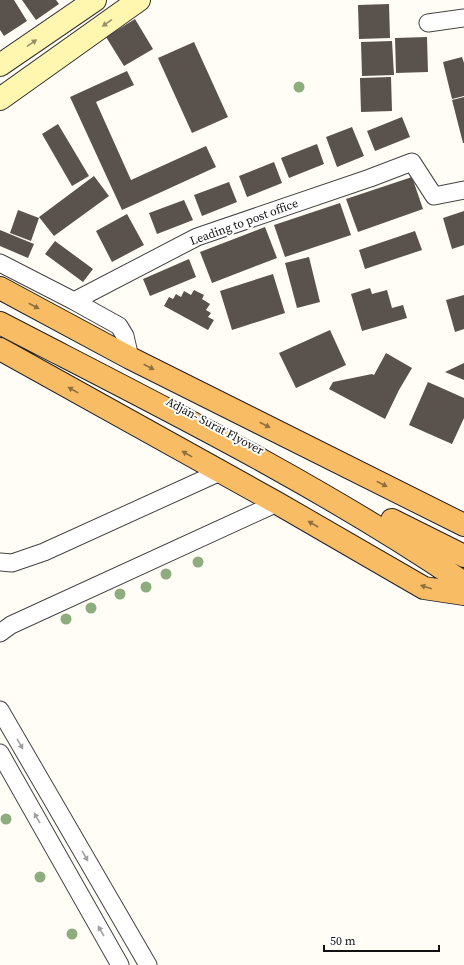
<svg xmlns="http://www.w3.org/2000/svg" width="464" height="965" viewBox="0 0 464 965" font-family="'Source Serif 4',serif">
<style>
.building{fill:#5a524d}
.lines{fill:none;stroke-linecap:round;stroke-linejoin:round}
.minor-casing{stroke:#444;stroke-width:19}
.secondary-casing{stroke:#333;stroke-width:24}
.trunk-casing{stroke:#222;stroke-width:24}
.minor{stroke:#fff;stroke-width:17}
.secondary{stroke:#fff6b0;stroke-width:22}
.trunk{stroke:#f7bc64;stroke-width:22}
.tree{fill:#8dad7f}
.oneway{fill:#948f68}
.oneway2{fill:#906f3f}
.oneway3{fill:#a0a0a0}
.labels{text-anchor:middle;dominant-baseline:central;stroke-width:4;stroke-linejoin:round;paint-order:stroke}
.street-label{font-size:12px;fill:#111;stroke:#fff}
</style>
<rect width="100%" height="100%" fill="#fffdf5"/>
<path class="building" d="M0,0H14L27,21L4,36L0,30Z
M22,0H56L59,4L36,20Z
M389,4L390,38L359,39L358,5Z
M135,19L153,49L124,66L106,37Z
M427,37L428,72L396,73L395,38Z
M392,41L394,75L362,76L361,42Z
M194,42L228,117L192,133L158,58Z
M462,57L464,63V96L452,99L443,62Z
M127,71L134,85L96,102L131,180L206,146L216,167L122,210L70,97Z
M391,77L392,111L361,112L360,78Z
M464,97V143H463L452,100Z
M402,117L410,137L375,151L367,131Z
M58,124L89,176L72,186L42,134Z
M352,127L364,156L337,167L326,137Z
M317,144L324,164L289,178L281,158Z
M274,162L282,183L247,197L239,176Z
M94,176L109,196L54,236L39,217Z
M412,177L423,209L358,232L346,199Z
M229,182L237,202L202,216L194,195Z
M184,200L193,220L157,234L149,213Z
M340,203L351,235L285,257L274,225Z
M18,210L39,218L31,241L10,233Z
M464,211V245L452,249L443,218Z
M127,214L144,245L112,262L96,231Z
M265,227L277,258L212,283L200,252Z
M0,230L34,244L28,258L0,246Z
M415,231L422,250L365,269L359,250Z
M55,241L93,269L83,282L45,254Z
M309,257L320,302L297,308L285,263Z
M189,259L196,277L150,296L143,279Z
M273,274L285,313L232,330L220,291Z
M370,288L372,294L387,290L392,308L403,305L407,318L362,331L351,294Z
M194,290L204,295L202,299L210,304L206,310L211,313L208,317L214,320L208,330L164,306L169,297L173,299L176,294L181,297L184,291L191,295Z
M464,295V329L455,332L446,300Z
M330,330L346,365L296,388L279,353Z
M386,353L412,368L399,390L385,419L329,389L333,382L372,374L374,375Z
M464,363V380L445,372Z
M428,382L464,398V418L452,444L409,425Z"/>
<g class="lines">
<g class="minor-casing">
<path id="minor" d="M428,23L464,18
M0,263L74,301
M130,358L125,336L119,326L74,301L197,237L370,178L412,162L434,196L464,190
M0,562L12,563L44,552L220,472
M0,633L11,625L277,503
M0,710L148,965
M0,753L120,965"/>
</g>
<g class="secondary-casing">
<path id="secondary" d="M0,65L95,0
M0,99L139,0"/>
</g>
<g class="trunk-casing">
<path id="trunk" d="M0,288L130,358L464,525
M0,323C158,405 317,483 464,583
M0,349L277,503L424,588L464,594
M392,520L464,556"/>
</g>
<use href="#minor" class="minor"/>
<use href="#secondary" class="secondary"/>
<use href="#trunk" class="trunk"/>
</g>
<g class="tree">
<circle cx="299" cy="87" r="5.5"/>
<circle cx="198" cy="562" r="5.5"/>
<circle cx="166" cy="574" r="5.5"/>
<circle cx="146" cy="587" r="5.5"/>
<circle cx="120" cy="594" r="5.5"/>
<circle cx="91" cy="608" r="5.5"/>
<circle cx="66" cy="619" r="5.5"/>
<circle cx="6" cy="819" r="5.5"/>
<circle cx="40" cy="877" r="5.5"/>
<circle cx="72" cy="934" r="5.5"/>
</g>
<defs><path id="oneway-solid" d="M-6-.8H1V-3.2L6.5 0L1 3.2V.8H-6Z"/></defs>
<g class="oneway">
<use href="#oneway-solid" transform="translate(107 23) rotate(145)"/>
<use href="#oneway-solid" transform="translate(32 43) rotate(-35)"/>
</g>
<g class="oneway2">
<use href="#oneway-solid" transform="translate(34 306) rotate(28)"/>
<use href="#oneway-solid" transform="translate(149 367) rotate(27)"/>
<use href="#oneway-solid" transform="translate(73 390) rotate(-151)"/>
<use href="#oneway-solid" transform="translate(265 425) rotate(27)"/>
<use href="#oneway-solid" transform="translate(187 454) rotate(-151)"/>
<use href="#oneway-solid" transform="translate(382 484) rotate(27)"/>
<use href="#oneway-solid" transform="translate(313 524) rotate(-150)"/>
<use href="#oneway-solid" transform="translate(426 587) rotate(-163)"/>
</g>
<g class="oneway3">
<use href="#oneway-solid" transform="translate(20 744) rotate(60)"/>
<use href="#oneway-solid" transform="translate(37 818) rotate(-120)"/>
<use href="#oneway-solid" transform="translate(85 856) rotate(60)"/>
<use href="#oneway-solid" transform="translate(101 931) rotate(-120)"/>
</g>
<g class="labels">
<g class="street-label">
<text transform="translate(244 222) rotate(-20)">Leading to post office</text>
<text transform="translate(215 426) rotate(28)">Adjan- Surat Flyover</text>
</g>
</g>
<path d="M324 945v6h115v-6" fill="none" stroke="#111111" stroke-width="2"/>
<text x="330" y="945" font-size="12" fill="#111111" stroke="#ffffff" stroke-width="3" paint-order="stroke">50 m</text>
</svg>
